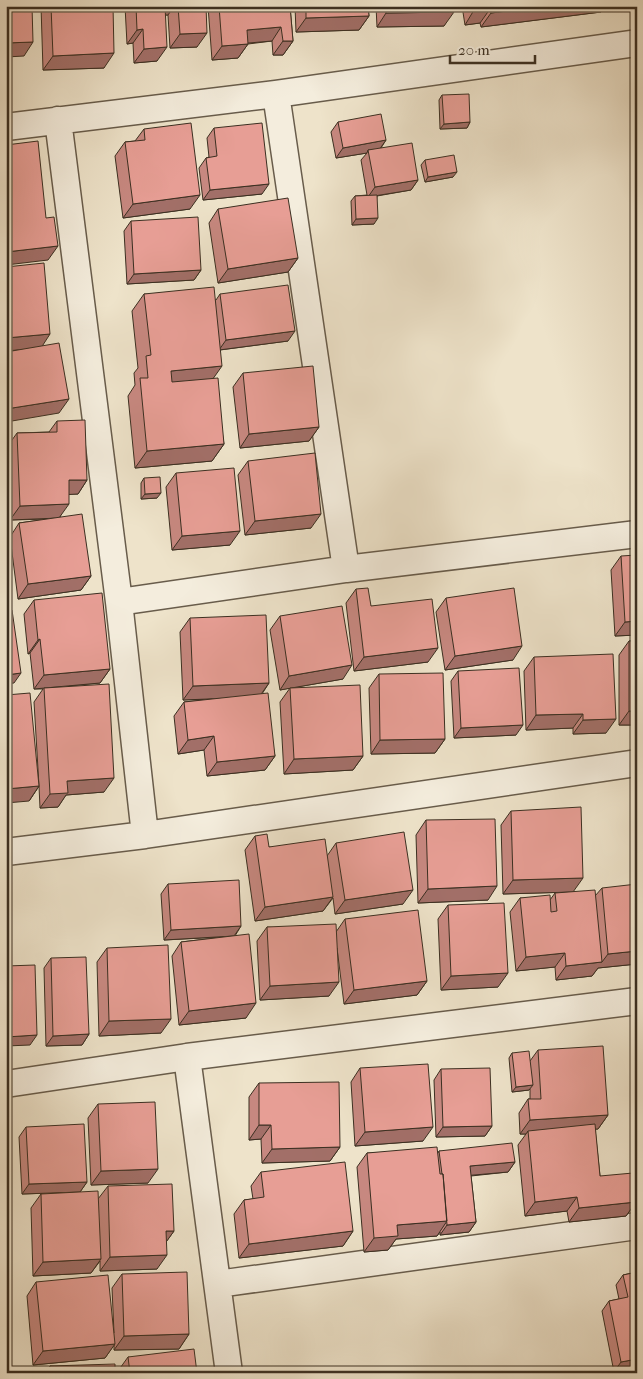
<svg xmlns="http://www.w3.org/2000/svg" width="643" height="1379" viewBox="0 0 643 1379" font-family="'IM FELL French Canon',serif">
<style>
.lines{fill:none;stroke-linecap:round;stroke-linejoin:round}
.street-casing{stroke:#685c4b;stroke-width:29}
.street{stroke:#f4eddd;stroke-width:26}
.wall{fill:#c78880;stroke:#3b2f21}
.shaded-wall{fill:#a26f68;stroke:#3b2f21}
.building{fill:#e79e95;stroke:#3b2f21}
</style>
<rect width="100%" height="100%" fill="#eee3ca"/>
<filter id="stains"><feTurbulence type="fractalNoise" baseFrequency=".004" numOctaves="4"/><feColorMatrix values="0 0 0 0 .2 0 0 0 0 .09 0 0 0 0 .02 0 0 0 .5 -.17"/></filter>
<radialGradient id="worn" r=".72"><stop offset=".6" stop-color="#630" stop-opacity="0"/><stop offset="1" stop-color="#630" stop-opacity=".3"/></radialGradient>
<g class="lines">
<g class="street-casing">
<path id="street" d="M276,94L346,569
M58,120L119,602L145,835
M6,127L276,94L637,43
M119,602L346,569L637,534
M6,852L145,835L637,763
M187,1057L229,1373
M6,1084L187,1057L637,1001
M218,1284L637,1226"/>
</g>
<use href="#street" class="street"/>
</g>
<path class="wall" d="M41,6H113L104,68L43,70Z
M125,6H206L197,47L170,48L168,15H165L157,61L134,63L133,43L127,44Z
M208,6H290L293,41L283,55H273L272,41L248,44L238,58L212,60Z
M295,6H368L369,16L359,30L296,32Z
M376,6H454L444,26L377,27Z
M462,6H605L601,12L481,27L480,23L465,25Z
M442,95L470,122L467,128L440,129L439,100Z
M338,122L386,140L381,148L418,180L411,190L377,196L374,224L352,225L351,201L355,196L367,195L361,160L367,153L336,158L331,132Z
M214,128L262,194L203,200L199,168L206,158L209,157L207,138Z
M144,129L190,209L123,218L115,156L125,142L135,141Z
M425,160L453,177L425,182L421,165Z
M218,209L298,258L288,272L218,283L209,223Z
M131,221L201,270L194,280L127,284L124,231Z
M144,294L216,300L220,294L288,341L220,350L213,378L224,444L212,461L135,468L128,396L135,385L134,373L138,368L132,311Z
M243,373L319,427L309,441L240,448L233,387Z
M57,421L87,480L78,494H69L60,517L91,576L81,590L18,599L10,537L19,523L48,519L10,520L7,447L17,433L49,432Z
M248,461L311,528L245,535L238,475Z
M176,473L230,545L172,550L166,487Z
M144,478L157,498L141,499V483Z
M621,556L637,635L615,636L611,570Z
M356,589L371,606L428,662L354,671L346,603Z
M446,598L513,660L445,670L436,612Z
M34,600L110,669L100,683L69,686L104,792L66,795L58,807L40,808L39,786L29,801L39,786L34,702L43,689H34L30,653L28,654L24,614Z
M280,616L343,679L291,688L363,756L353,770L284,774L280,702L290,688L280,690L270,630Z
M190,618L269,683L262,694L275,756L265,770L207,776L204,750L178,754L174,716L184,702L212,699L183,700L180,632Z
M629,641H637V725H619V655Z
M534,657L606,733L573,734V728L526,730L524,671Z
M458,671L516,735L454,738L451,681Z
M379,674L445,739L435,753L371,754L369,688Z
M511,811L574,892L595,896L602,888L637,964L598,968L592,976L556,980L555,967L516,971L510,912L520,898L550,900L555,893L570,892L503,894L501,825Z
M426,820L488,900L418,903L416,835Z
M255,836L269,847L327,856L336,843L403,904L335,914L333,898L323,911L255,921L245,850Z
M168,884L241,926L235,936L246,1018L179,1025L172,956L181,942L223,937L164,940L161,894Z
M448,905L498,987L441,990L438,919Z
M345,919L427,981L417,995L344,1004L337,948L329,996L260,1000L257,941L267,927L336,932Z
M107,948L161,1033L99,1036L97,962Z
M51,958L89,1034L82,1045L46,1046L44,968Z
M538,1050L608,1115L598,1129H595L600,1176L636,1202L626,1216L569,1222L567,1211L525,1216L518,1145L526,1134H520L519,1113L528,1099H530V1089L529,1090L512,1092L509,1058L512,1053L530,1061Z
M360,1068L423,1141L355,1146L351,1082Z
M441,1069L492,1126L485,1136L436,1137L434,1080Z
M259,1083L340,1147L330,1161L262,1163L261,1139L249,1140V1097Z
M98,1104L148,1183L91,1185L88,1118Z
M26,1127L87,1182L80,1192L22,1194L19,1137Z
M439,1151L515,1162L508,1172L471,1176L476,1222L469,1232L440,1235V1232L437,1236L396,1239L388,1250L364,1252L357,1167L367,1153H438Z
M261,1172L353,1231L343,1246L239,1258L234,1214L244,1200L253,1199L251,1186Z
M108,1186L174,1231L166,1242L157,1269L100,1271V1261L91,1273L33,1276L31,1208L41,1194L98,1199Z
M637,1272V1368L614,1372L602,1311L609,1301L619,1299L616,1285L623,1275Z
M122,1274L189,1334L179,1349L114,1350V1345L105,1358L33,1365L27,1296L36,1282L114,1333L112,1288Z
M128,1357L197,1373H118V1371Z
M50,1366L115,1373H45Z"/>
<path class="shaded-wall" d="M161,6H174L168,15H155Z
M546,6H605L601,12L481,27L491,13Z
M610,6H626L624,10H608Z
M490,9L480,23L465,25L474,10Z
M454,12L444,26L377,27L386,13Z
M369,16L359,30L296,32L306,18Z
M281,27L272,41L237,44L247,30Z
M143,29L133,43L127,44L137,30Z
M207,33L197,47L170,48L180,34Z
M283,41H293L283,55H273Z
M33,42L24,56L6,57V43Z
M248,44L238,58L212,60L222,46Z
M167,47L157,61L134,63L144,49Z
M114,53L104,68L43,70L53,56Z
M470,122L467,128L440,129L444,124Z
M386,140L379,150H368L367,153L336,158L343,148Z
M457,172L453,177L425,182L428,177Z
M418,180L411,190L368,197L375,187Z
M269,184L262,194L203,200L210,190Z
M200,195L190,209L123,218L133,204Z
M378,218L374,224L352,225L356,219Z
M58,246L48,260L6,265V252Z
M298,258L288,272L218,283L228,269Z
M201,270L194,280L127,284L134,274Z
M295,331L288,341L219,350L226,340Z
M50,334L41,348L6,351V338Z
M222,366L210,383L158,388L171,371Z
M69,399L59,413L6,422V409Z
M319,427L309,441L240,448L249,434Z
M224,444L212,461L135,468L147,451Z
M69,480H87L78,494L59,495Z
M161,493L157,498L141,499L145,494Z
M69,504L59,518L10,520L20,506Z
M321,514L311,528L245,535L255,521Z
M240,531L230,545L172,550L182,536Z
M91,576L81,590L18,599L28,584Z
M637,621V635L615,636L625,622Z
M40,639L30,653L28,654L38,640Z
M522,646L513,660L445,670L455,656Z
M438,648L428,662L354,671L364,657Z
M352,665L343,679L280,690L289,676Z
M110,669L100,683L34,689L44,675Z
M21,673L14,683L6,684V675Z
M269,683L259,697L183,700L193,686Z
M629,711H637V725H619Z
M583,714L573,728L526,730L536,715Z
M616,719L606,733L573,734L583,720Z
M523,725L516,735L454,738L461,728Z
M214,736L204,750L178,754L188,740Z
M445,739L435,753L371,754L380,740Z
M275,756L265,770L207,776L217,762Z
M363,756L353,770L284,774L294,759Z
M114,778L104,792L66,795L58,807L40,808L50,794L67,781Z
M39,786L29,801L6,803V789Z
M583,878L573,892L503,894L513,880Z
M497,886L488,900L418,903L428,889Z
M413,890L403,904L335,914L345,900Z
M333,897L323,911L255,921L265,907Z
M241,926L234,936L164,940L171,930Z
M637,951V964L598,968L592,976L556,980L566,966L602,962L608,954Z
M565,953L555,967L516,971L526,957Z
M508,973L498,987L441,990L451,976Z
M427,981L417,995L344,1004L354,990Z
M339,982L329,996L260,1000L270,986Z
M256,1003L246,1018L179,1025L189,1011Z
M171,1019L161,1033L99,1036L109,1021Z
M89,1034L82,1045L46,1046L53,1036Z
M37,1035L30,1045L6,1046V1037Z
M533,1085L529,1090L512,1092L516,1087Z
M608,1115L598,1129L528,1133V1131L526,1134H520L530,1120Z
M259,1125H271L261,1139L249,1140Z
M492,1126L485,1136L436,1137L443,1127Z
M433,1127L423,1141L355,1146L365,1132Z
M340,1147L330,1161L262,1163L272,1149Z
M515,1162L508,1172L463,1176L470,1166Z
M158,1169L148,1183L91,1185L101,1171Z
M87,1182L80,1192L22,1194L29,1184Z
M577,1197L567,1211L525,1216L535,1202Z
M636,1202L626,1216L569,1222L579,1208Z
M447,1221L437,1236L396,1239L388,1250L364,1252L374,1238L397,1225Z
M476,1222L469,1232L440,1235L447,1225Z
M166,1231H174L164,1245Z
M353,1231L343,1246L239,1258L249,1244Z
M167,1255L157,1269L100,1271L110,1257Z
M101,1259L91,1273L33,1276L43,1262Z
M189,1334L179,1349L114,1350L124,1336Z
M115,1344L105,1358L33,1365L43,1351Z
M637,1359V1368L614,1372L621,1362Z"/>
<path class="building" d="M6,6H32L33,42L6,43Z
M51,6H113L114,53L53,56Z
M136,6H165L167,47L144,49L143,29L137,30Z
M178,6H206L207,33L180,34Z
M219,6H290L293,41H283L281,27L247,30L248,44L222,46Z
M306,6H368L369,16L306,18Z
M386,6H454V12L386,13Z
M474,6H546L491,13L490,9L474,10Z
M469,94L470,122L444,124L442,95Z
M381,114L386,140L343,148L338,122Z
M191,123L200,195L133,204L125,142L145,140L144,129Z
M262,123L269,184L210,190L206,158L217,156L214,128Z
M38,141L46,218L54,217L58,246L6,252V145Z
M412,143L418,180L375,187L368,150Z
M454,155L457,172L428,177L425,160Z
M377,195L378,218L356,219L355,196Z
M288,198L298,258L228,269L218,209Z
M198,217L201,270L134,274L131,221Z
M44,263L50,334L6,338V267Z
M288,285L295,331L226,340L220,294Z
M214,287L222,366L171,371L172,382L218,378L224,444L147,451L140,378H148L146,356L151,355L144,294Z
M59,343L69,399L6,409V352Z
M313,366L319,427L249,434L243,373Z
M85,420L87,480H69V504L20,506L17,433L57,432V421Z
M315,453L321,514L255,521L248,461Z
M234,468L240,531L182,536L176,473Z
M160,477L161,493L145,494L144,478Z
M82,514L91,576L28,584L19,523Z
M637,555V621L625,622L621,556Z
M368,588L371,606L432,599L438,648L364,657L356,589Z
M514,588L522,646L455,656L446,598Z
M102,593L110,669L44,675L40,639L38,640L34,600Z
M342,606L352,665L289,676L280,616Z
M12,610L21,673L6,675V611Z
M266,615L269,683L193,686L190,618Z
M629,641H637V711H629Z
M613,654L616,719L583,720V714L536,715L534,657Z
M519,668L523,725L461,728L458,671Z
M443,673L445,739L380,740L379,674Z
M109,684L114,778L67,781L68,793L50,794L44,688Z
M360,685L363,756L294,759L290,688Z
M30,693L39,786L6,789V695Z
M268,693L275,756L217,762L214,736L188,740L184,702Z
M581,807L583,878L513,880L511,811Z
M495,819L497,886L428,889L426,820Z
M404,832L413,890L345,900L336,843Z
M267,834L269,847L325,839L333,897L265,907L255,836Z
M239,880L241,926L171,930L168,884Z
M637,884V951L608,954L602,888Z
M595,890L602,962L566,966L565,953L526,957L520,898L550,895L551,912L557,911L555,893Z
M504,903L508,973L451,976L448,905Z
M418,910L427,981L354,990L345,919Z
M336,924L339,982L270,986L267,927Z
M249,934L256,1003L189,1011L181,942Z
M168,945L171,1019L109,1021L107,948Z
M86,957L89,1034L53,1036L51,958Z
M35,965L37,1035L6,1037V966Z
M603,1046L608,1115L530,1120L528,1099H541L538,1050Z
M529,1051L533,1085L516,1087L512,1053Z
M428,1064L433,1127L365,1132L360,1068Z
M490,1068L492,1126L443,1127L441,1069Z
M339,1082L340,1147L272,1149L271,1125H259V1083Z
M155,1102L158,1169L101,1171L98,1104Z
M84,1124L87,1182L29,1184L26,1127Z
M595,1124L600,1176L633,1173L636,1202L579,1208L577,1197L535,1202L528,1131Z
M512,1143L515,1162L470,1166L476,1222L447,1225L443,1174H442L439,1151Z
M437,1147L440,1174H443L447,1221L397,1225L398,1236L374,1238L367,1153Z
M345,1162L353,1231L249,1244L244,1200L264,1197L261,1172Z
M172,1184L174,1231H166L167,1255L110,1257L108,1186Z
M98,1191L101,1259L43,1262L41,1194Z
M187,1272L189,1334L124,1336L122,1274Z
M637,1272V1359L621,1362L609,1301L628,1297L623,1275Z
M108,1275L115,1344L43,1351L36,1282Z
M194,1349L197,1373H130L128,1357Z
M115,1364V1373H50V1366Z"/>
<rect width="643" height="1379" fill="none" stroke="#eee3ca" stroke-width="25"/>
<rect x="8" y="8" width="628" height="1364" fill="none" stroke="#3b2f21" stroke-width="2.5"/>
<rect x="12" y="12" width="618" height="1354" fill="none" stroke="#3b2f21"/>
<path d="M450 55v8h85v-8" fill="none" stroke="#3b2f21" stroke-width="2.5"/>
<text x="458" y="55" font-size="15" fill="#3b2f21" stroke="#f4eddd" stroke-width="4" paint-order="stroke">20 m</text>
<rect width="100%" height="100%" filter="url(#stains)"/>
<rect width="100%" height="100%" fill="url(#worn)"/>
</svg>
